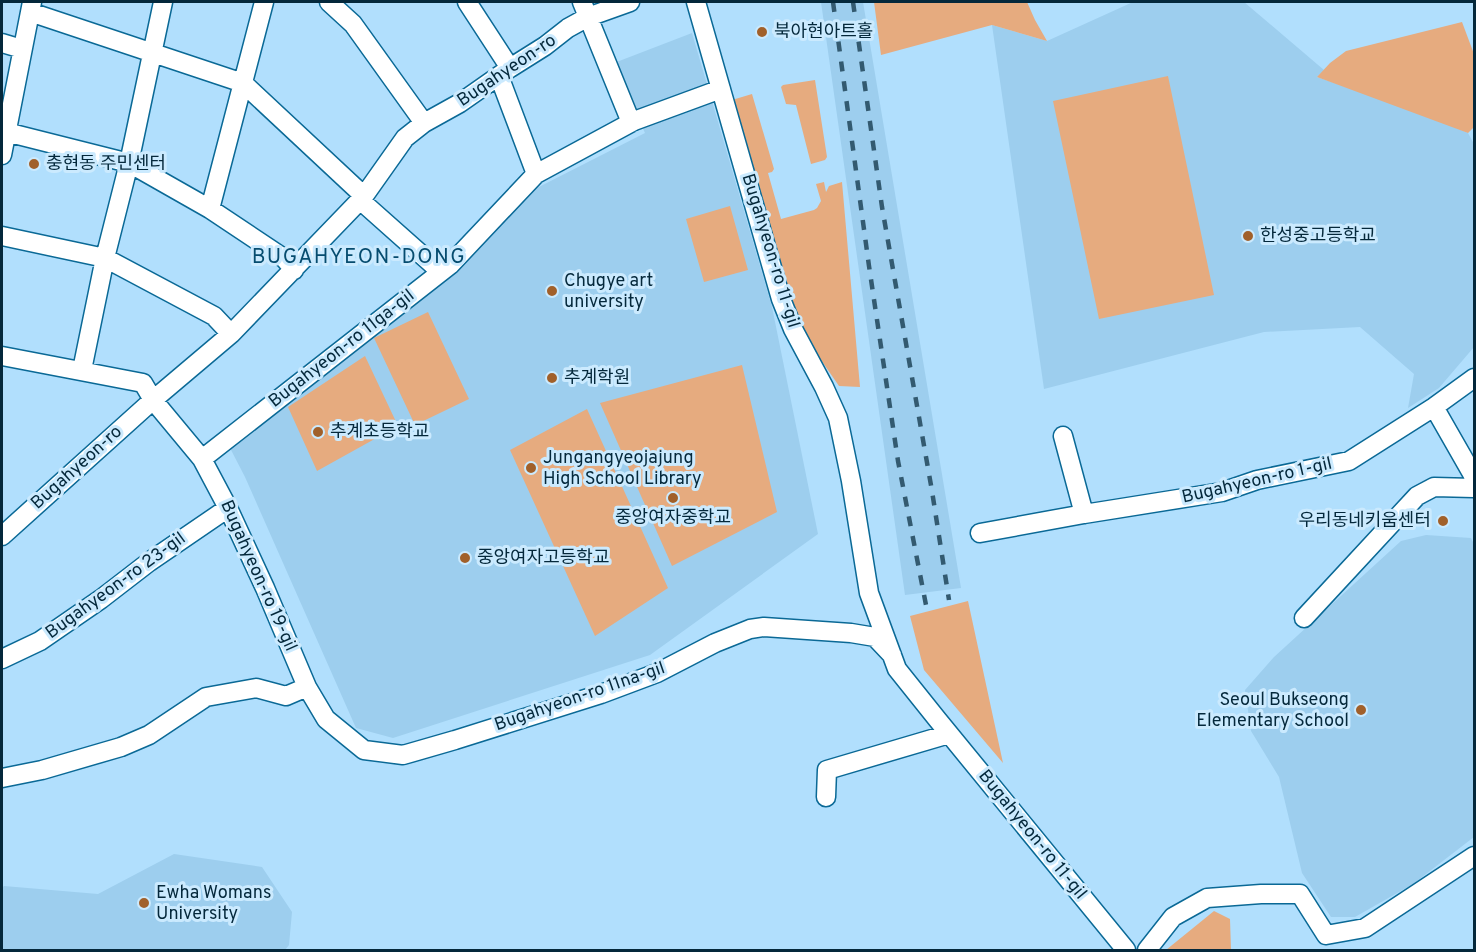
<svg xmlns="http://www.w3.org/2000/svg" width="1476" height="952" viewBox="0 0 1476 952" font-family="Overpass,'Noto Sans KR',sans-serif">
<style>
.built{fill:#9dceee}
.green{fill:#e6ab7f}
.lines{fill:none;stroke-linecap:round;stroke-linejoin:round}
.street-casing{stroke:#0a6996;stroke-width:21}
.street{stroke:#fff;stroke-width:18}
.rail{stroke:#335a70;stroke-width:4.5;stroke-dasharray:10 10;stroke-linecap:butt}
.poi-dot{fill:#a1602a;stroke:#cbeafe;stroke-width:2}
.labels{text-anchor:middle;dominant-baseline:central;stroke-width:6;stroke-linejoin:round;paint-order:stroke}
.poi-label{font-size:18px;fill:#04283b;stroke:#cbeafe;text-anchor:start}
.street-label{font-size:18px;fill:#04283b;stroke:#cbeafe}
.quarter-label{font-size:21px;letter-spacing:1.5px;fill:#064c6f;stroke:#cbeafe}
</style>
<rect width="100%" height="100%" fill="#b1dffd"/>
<path class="built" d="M821,2H863L961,588L905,595Z
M1133,2H1244L1324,70L1317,77L1415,111L1468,133L1474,144V347L1439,388L1408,408L1414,374L1360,327L1264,332L1044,389L992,25L1047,41Z
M692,33L712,101L772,307L818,534L650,655L393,738L356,728L245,477L230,448L476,250L531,191L645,133L614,63Z
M1426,535L1471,538L1474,544V837L1413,884L1355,917H1331L1302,873L1279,777L1251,731L1245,690L1274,657L1401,541Z
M174,854L262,867L292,912L289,945L285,950H2V888L4,886L98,894Z"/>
<path class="green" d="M874,2H1027L1035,20L1047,41L992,25L881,55Z
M1462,22L1474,54V127L1468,133L1317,77L1330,63L1346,51Z
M1168,76L1214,295L1099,319L1053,101Z
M815,80L827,157L825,160L811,164L796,105L786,104L781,87L783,85Z
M752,94L774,169L772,172L768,173L781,219L814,210L817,208L821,201L816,184L824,182L826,192L829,186L842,182L860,387L839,386L801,331L732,100Z
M730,206L748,270L704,282L686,219Z
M428,312L469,399L415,425L374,338Z
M365,356L398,426L317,471L288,407Z
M742,365L777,512L672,566L600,403Z
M587,409L668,588L595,636L510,450Z
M968,601L1003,763L924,670L910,616Z
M1214,911L1230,919L1231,950H1166Z"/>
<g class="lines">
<g class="street-casing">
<path id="street" d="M329,2L353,24L424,123
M467,2L510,68
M582,2L628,115L634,121
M696,2L781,299L793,329L824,387L838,418L851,481L869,593L897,669L937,719L1126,950
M30,12L243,83L364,196
M2,43L22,49
M499,76L536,174
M6,132L129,163L210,209L285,259L294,270
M2,155L32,2
M360,200L441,272
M210,209L264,2
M2,236L105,258L214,316L231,334
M2,356L143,383L153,400L202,459L228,508L265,588L307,687L326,719L364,750L403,755L455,740L601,694L657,673L715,643L750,629L764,627L851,633L875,637L892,655
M82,370L105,258L129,163L163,2
M1434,407L1474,477
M1063,436L1084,514
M202,459L450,265L536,174L634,121L721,89
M980,533L1084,514L1222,492L1257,480L1349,461L1434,407L1474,378
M2,536L153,400L231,334L364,196L405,138L424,123L460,103L510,68L545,46L568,28L588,17L630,2
M1304,618L1417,496L1434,487L1474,488
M2,659L40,641L101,599L149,562L228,508
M2,778L42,770L121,747L149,735L206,697L256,688L286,696L307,687
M826,797L827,770L949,734
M1147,950L1173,917L1207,898L1261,894H1300L1326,935L1365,928L1474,856"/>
</g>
<use href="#street" class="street"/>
<path class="rail" d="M833,2L869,266L898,461L926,605
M853,2L882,207L932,491L949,600"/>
</g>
<g class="poi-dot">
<circle cx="762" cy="32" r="6"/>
<circle cx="34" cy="164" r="6"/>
<circle cx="1248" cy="236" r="6"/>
<circle cx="552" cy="291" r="6"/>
<circle cx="552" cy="378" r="6"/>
<circle cx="318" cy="432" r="6"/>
<circle cx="531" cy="468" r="6"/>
<circle cx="673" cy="498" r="6"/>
<circle cx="1443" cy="521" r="6"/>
<circle cx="465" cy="558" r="6"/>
<circle cx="1361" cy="710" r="6"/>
<circle cx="144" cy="903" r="6"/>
</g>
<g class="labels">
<g class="poi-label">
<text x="774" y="32">북아현아트홀</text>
<text x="46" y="164">충현동 주민센터</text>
<text x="1260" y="236">한성중고등학교</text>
<text x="564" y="281">Chugye art<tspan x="564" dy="21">university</tspan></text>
<text x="564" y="378">추계학원</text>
<text x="330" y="432">추계초등학교</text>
<text x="543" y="458">Jungangyeojajung<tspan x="543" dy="21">High School Library</tspan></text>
<text x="673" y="518" text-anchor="middle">중앙여자중학교</text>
<text x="1431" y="521" text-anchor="end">우리동네키움센터</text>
<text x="477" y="558">중앙여자고등학교</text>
<text x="1349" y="700" text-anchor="end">Seoul Bukseong<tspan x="1349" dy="21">Elementary School</tspan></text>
<text x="156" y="893">Ewha Womans<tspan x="156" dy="21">University</tspan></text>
</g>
<g class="street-label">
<text transform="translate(507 71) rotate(-34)">Bugahyeon-ro</text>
<text transform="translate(770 251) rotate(73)">Bugahyeon-ro 11-gil</text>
<text transform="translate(342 349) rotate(-38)">Bugahyeon-ro 11ga-gil</text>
<text transform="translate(77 468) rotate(-42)">Bugahyeon-ro</text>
<text transform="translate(1257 481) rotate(-13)">Bugahyeon-ro 1-gil</text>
<text transform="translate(258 576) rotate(66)">Bugahyeon-ro 19-gil</text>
<text transform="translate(116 586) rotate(-36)">Bugahyeon-ro 23-gil</text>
<text transform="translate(580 697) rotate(-19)">Bugahyeon-ro 11na-gil</text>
<text transform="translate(1032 835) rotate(51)">Bugahyeon-ro 11-gil</text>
</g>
<g class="quarter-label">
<text x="359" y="257">BUGAHYEON-DONG</text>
</g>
</g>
<rect width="1476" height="952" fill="none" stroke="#04283b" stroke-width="6"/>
</svg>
